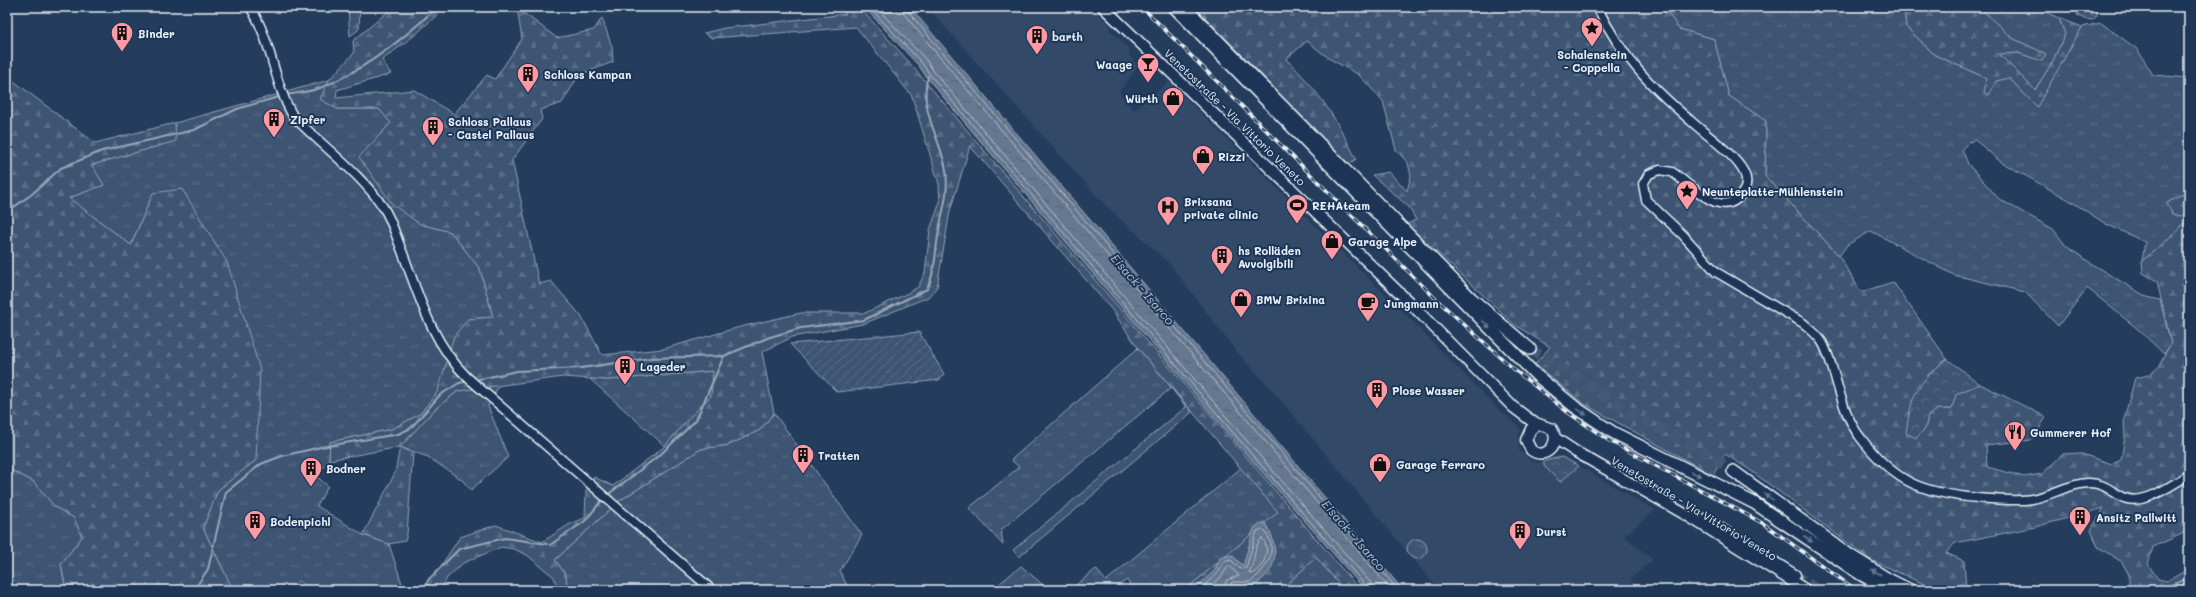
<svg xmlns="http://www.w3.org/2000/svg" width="2196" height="597" viewBox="0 0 2196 597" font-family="Mali,sans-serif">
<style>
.built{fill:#334a68}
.grass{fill:url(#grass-tufts);stroke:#93a2b5}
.forest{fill:url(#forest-firs);stroke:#93a2b5}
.cemetery{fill:url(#cemetery-stones);stroke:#93a2b5}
.park{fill:url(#park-crowns);stroke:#93a2b5}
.garden{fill:url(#garden-furrows);stroke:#93a2b5}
.water{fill:url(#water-ripples);stroke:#99a8ba}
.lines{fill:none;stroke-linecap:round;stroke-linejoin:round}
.shore{stroke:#b4c1ce;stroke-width:1}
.stream{stroke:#99a8ba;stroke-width:2}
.primary-tunnel{stroke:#425874;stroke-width:10;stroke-dasharray:10 5;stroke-linecap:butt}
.motorway-tunnel{stroke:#425874;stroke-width:11;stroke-dasharray:11 5.5;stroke-linecap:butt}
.tertiary-casing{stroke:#e8f1f8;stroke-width:11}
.primary-casing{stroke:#e8f1f8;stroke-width:13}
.motorway-casing{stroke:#e8f1f8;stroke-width:14}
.tertiary{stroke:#1d3557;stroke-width:8}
.primary{stroke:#1d3557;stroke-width:10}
.motorway{stroke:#1d3557;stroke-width:11}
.rail-casing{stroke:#e8f1f8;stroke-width:3.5}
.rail{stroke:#1d3557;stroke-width:2;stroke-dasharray:6;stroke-linecap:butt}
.oneway{fill:#64778f}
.labels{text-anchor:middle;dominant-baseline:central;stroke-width:4;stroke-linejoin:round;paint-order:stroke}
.poi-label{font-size:11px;font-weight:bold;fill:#e8f1f8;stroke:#1d3557;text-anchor:start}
.street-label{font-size:11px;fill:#e8f1f8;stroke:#1d3557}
.water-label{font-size:12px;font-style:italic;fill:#b4c1ce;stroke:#1d3557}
</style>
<defs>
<pattern id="grass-tufts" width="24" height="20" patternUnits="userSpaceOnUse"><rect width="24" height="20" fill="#3e5472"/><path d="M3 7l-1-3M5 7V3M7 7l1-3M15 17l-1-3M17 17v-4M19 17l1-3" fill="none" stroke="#5a6d87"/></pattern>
<pattern id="forest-firs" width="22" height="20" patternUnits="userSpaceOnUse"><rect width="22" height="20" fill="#3e5472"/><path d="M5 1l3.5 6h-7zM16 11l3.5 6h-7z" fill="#5a6d87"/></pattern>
<pattern id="cemetery-stones" width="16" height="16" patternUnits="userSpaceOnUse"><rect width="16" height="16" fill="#3e5472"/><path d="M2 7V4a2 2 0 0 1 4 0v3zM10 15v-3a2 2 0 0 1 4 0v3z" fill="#5a6d87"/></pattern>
<pattern id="park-crowns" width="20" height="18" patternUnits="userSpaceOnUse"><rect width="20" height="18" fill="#3e5472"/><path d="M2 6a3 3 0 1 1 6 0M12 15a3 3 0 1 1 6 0" fill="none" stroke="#5a6d87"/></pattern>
<pattern id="garden-furrows" width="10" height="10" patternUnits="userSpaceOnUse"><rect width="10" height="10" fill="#3e5472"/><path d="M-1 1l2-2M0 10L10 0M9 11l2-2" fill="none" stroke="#5a6d87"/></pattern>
<pattern id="water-ripples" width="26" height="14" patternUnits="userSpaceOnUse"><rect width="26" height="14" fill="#657890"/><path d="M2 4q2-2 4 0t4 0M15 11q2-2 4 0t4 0" fill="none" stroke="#576270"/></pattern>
</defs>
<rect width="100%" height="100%" fill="#253d5d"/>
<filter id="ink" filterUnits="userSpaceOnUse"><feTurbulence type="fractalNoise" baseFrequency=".025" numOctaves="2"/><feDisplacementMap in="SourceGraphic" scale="8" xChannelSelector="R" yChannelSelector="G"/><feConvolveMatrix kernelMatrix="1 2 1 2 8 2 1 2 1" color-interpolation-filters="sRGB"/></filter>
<g filter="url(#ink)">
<path class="built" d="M927,7H1091L1111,26L1109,29L1129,49L1130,57L1138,66L1119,92L1134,110L1169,82L1402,311L1499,410L1515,423L1521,430L1518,436L1519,450L1531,461L1538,463L1550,458L1562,456L1655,510L1624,536L1653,560L1630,579L1639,590H1439L1272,390L1235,350L1170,264L1106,206Z"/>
<path class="grass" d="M1664,7H1904L1906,27L1935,55L1986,78L1989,95L1996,81L2009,78L2036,106L2082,27L2101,23L2137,49L2153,75L2189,78V191L2167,203L2182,216L2189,209V217L2171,237L2142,261L2145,242L2106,224L2069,200L2001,162L1975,140L1969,142L1962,149L1968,164L1999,199L2053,229L2066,246L2095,266L2147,297L2160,300L2171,344L2164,354L2139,330L2087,288L2058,326L2025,292L1954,275L1871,231L1847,245L1839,256L1765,176L1766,121L1729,96L1714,39L1679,29Z
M1979,7H2034L2059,18L2065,34L2053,61L2035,90L1999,54L2018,53L2042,61L2046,54L2012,38Z
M329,80L321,99L337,109H379L391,123L360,157L420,224L451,232L480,269L493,317L468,319L449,357L438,391L420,414L392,429L330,442L329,460L316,476L328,486L317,506L363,535L389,544L404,590H313L298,581L291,590H233L203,528L218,490L256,460L153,193L131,245L69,198L103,185L91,165L175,141V123Z
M1138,348L1192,412L1019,557L1013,550L1186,407L1171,388L1001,530L1003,545L969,508L1019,467L1011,460Z
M714,371L712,396L689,418L665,446L590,379L608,380Z
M499,385L488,406L508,457L471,490L462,480L428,457L400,447L435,409L458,391Z
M774,413L862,535L840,571L849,590H567L566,575L555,560L619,501L701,449L729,445L760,430Z
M7,468L34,482L55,507L74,518L82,537L61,564L66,590H7Z
M1241,468L1279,512L1185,590H1133L1127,580L1112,590H1070L1096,569L1106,581Z
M1407 549a10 10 0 1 1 20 0a10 10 0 1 1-20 0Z
M1316,557L1344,590H1281Z
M1021,566L1049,590H1005L999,584Z"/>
<path class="forest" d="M348,7H360L359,29L350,36Z
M391,7H440V12L415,35L382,60L391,74L337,90L336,98L414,90L454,114L487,75L495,79L522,39L517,8L557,38L594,30L602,18L612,47L613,62L579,75L562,103L540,110L542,119L512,160L539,284L551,281L581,316L602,355L663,349L740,327L801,313H865L908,293L918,287L925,273L930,230L940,202L939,184L912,96L856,27L712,38L704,33L725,28L846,14L840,7H859L901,53L1360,590H1344L1316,557L1281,590H1185L1278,512L1138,348L1112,310L970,146L950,211L937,287L928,297L863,324L792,337L762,352L774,413L760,430L729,445L701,449L619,501L555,560L566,575L567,590H558L554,577L527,555L514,549L501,547L463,563L447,578L441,590H425L460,537L496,525L542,542L570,524L585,518L586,491L594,477L613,486L665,446L689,418L711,396L713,371L608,380L563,377L458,391L435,409L400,447L413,453L407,534L405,541L389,544L363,535L395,473L400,447L329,460L330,442L392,429L420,414L438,391L454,336L468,319L493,317L480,269L451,232L420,224L393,205L359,157L391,123L379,109H337L320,99L329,80L354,53L353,41L390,10Z
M1195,7H1664L1679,29L1714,39L1729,96L1766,121L1765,176L1839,256L1861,292L1893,282L1947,359L1927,376L1925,429L1928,416L1938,409H1952L1955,394L1980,384L2046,417L2032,440L1986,445L1987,467L2024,477L2042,474L2063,454L2079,453L2112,464L2121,460L2125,437L2124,419L2135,378C2162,374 2158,363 2171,344L2157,281L2143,273L2142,261L2171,237L2189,217V526L2182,534L2153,547L2148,564L2158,579L2167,581L2189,569V590H2129V575L2122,562L2098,547L2091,530L2104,508L2035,527L1955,543L1946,553L1964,561L1966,590H1937L1871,560L1750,470L1725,454L1713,475L1584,404L1535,364L1550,347L1515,325L1407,224L1416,220L1409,207L1372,175L1389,172L1407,191L1411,176L1408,163L1396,150L1383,101L1359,75L1330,59L1307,41L1286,59C1318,90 1337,119 1356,159L1349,164Z
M1904,7H1979L2012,38L2046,54L2042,61L2018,53L1999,54L2035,90L2053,61L2065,34L2059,18L2082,27L2037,107L2009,78L1996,81L1989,95L1984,93L1986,78L1935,55L1906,27Z
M7,76L95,143L175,123L176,141L92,165L104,185L69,198L131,245L153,193L182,189L227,262L260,370L256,460L218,490L203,528L233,590H66L61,564L82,537L74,518L55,507L34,482L7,468Z
M2189,191V209L2182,216L2172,214L2167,203Z"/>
<path class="cemetery" d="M2081,7H2098L2097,15L2093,20L2085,19L2077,15Z"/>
<path class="park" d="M1947,359L1980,384L1956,394L1952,409H1938L1928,416L1925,429L1916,438L1906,433C1912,394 1915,385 1947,359Z
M1562,457L1579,466L1560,482L1544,466V461Z"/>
<path class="garden" d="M919,332L944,374L939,380L837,392L790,344Z"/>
<path class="water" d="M864,7H910L1403,590H1365L1233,439L927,78L919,66Z
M1264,522C1280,545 1280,572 1252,586C1247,588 1238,586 1233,586L1231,590H1194L1215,570L1220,558L1232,555L1243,566L1254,528Z"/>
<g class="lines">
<path class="shore" d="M869,7L922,63L931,76L1236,436L1366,586L1367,590
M876,7L926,60L935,73L1240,433L1370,582L1372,590
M902,7L904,14L938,55L1391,590
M907,7L908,11L942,52L1398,590
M1262,538C1272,549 1264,569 1251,574L1249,572C1256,562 1253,545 1262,538Z
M1199,590L1218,573L1224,562L1231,560L1240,569L1246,568L1257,531L1263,529C1280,549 1268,568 1250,582H1232L1228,590
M1206,590L1221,577L1229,565L1239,576L1227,580L1223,590"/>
<path class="stream" d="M286,95C297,93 309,92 320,88C363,71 400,42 434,10V7
M7,212L32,194L61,168L102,151L194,130L237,109L282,96
M475,380L517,371L581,368L651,358L724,356L770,337L801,328L864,320L927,289C936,271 935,250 939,230C943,208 949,193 946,170C941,139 918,109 928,76
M606,496L661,454L696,420L724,356
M550,545L585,521L603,499
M194,590L208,569L226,492L261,464L282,456L321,447L398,434L411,428L440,395L459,383L469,381
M423,590L429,579L459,549L505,538L547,544
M2163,590L2189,577"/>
<path class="primary-tunnel" d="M1795,575L1818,590"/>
<path class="motorway-tunnel" d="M1530,349L1645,421L1706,453L1733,471"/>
<g class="tertiary-casing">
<path id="tertiary" d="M250,7C272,40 273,82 293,116C320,144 362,175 383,207C392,220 396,237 402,251C419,296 432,343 467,377L712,590
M1597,7C1622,57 1649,85 1691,121C1706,135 1728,149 1740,166C1746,174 1749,183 1743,192C1723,223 1691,184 1672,172L1660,170L1649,174L1643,184L1646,200L1683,235L1716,272L1803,323C1810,329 1817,334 1822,342C1827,350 1830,361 1833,370C1840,393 1845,417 1860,437C1895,483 1922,493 1978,498C1996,499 2014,502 2032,499C2051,496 2068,484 2087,483C2101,482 2110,490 2120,496C2142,509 2170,485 2189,475"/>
</g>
<g class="primary-casing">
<path id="primary" d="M1103,7L1409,302L1513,407L1533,422L1552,429C1561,444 1545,461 1531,450L1526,440L1531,429L1539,425
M1555,438L1576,452L1688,516L1806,590
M1705,519L1795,575"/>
</g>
<g class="motorway-casing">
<path id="motorway" d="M1174,7L1536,375L1575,407L1614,433L1754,503L1860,574L1889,590
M1185,7L1471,298L1530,349
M1733,471L1851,556L1888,579L1910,590"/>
</g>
<use href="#tertiary" class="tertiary"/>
<use href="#primary" class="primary"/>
<use href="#motorway" class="motorway"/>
<g class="rail-casing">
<path id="rail" d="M1142,7L1437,300L1517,372L1566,411L1608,440L1764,524L1856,590"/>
</g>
<use href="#rail" class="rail"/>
</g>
<defs><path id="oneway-solid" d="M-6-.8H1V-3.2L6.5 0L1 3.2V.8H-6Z"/></defs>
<g class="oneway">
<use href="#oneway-solid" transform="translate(1486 324) rotate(45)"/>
<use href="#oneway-solid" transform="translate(1582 412) rotate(34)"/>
<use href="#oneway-solid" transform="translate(1696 474) rotate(25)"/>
<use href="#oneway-solid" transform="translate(1769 497) rotate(-145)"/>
<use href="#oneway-solid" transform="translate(1808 539) rotate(35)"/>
<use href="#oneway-solid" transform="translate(1876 572) rotate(-150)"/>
</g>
</g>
<defs>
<g id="sight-pin" transform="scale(1.15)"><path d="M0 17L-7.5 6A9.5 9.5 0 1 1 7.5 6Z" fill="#ff9aa2" stroke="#1d3557"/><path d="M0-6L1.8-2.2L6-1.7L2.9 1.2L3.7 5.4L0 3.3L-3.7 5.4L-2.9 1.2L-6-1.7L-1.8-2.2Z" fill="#111"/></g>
<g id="building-pin" transform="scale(1.15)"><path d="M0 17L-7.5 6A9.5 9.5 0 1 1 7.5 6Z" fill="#ff9aa2" stroke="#1d3557"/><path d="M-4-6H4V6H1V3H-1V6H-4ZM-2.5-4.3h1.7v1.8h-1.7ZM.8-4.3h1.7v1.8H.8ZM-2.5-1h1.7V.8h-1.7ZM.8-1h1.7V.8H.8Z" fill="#111"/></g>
<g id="bar-pin" transform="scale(1.15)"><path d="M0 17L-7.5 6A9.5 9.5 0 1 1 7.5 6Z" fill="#ff9aa2" stroke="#1d3557"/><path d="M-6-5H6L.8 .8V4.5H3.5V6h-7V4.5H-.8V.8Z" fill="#111"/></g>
<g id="shop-pin" transform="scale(1.15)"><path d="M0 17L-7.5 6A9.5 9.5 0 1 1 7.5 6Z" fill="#ff9aa2" stroke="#1d3557"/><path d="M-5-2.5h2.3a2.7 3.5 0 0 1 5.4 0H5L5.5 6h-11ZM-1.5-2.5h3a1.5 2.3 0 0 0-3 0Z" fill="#111"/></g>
<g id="stadium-pin" transform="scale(1.15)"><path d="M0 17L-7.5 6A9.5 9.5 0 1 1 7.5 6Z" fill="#ff9aa2" stroke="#1d3557"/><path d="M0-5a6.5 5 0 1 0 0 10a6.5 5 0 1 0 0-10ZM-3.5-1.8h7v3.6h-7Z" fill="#111"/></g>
<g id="hospital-pin" transform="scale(1.15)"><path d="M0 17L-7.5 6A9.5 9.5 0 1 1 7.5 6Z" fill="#ff9aa2" stroke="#1d3557"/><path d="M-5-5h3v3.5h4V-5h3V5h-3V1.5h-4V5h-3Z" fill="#111"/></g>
<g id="cafe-pin" transform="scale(1.15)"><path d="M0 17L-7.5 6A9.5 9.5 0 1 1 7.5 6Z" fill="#ff9aa2" stroke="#1d3557"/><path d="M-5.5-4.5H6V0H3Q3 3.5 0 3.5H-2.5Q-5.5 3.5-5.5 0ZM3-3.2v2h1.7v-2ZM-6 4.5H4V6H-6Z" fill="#111"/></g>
<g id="restaurant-pin" transform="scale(1.15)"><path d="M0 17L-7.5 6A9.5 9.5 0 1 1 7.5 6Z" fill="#ff9aa2" stroke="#1d3557"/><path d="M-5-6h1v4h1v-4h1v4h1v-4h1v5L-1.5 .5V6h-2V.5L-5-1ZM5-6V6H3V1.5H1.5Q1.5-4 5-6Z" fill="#111"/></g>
</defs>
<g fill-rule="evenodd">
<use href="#sight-pin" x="1592" y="28"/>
<use href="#building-pin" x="122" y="33"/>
<use href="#building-pin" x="1037" y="36"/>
<use href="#bar-pin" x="1148" y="64"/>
<use href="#building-pin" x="528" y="74"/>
<use href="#shop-pin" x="1173" y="98"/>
<use href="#building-pin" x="274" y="119"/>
<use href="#building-pin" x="433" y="127"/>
<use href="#shop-pin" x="1203" y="156"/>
<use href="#sight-pin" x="1687" y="191"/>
<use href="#stadium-pin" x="1297" y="205"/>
<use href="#hospital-pin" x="1168" y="207"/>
<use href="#shop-pin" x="1332" y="241"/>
<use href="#building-pin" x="1222" y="256"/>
<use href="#shop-pin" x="1241" y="299"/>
<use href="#cafe-pin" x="1368" y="303"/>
<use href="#building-pin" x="625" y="366"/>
<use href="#building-pin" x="1377" y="390"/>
<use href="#restaurant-pin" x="2015" y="432"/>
<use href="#building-pin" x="803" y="455"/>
<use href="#shop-pin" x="1380" y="464"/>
<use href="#building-pin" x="311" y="468"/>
<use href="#building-pin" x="2080" y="517"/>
<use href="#building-pin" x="255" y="521"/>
<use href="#building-pin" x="1520" y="531"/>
</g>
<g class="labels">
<g class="poi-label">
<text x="138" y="33">Binder</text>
<text x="1052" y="36">barth</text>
<text x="1592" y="54" text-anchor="middle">Schalenstein<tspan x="1592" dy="13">- Coppella</tspan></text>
<text x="1132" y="64" text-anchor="end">Waage</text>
<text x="544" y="74">Schloss Kampan</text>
<text x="1158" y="98" text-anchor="end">Würth</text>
<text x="290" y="119">Zipfer</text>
<text x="448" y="121">Schloss Pallaus<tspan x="448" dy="13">- Castel Pallaus</tspan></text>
<text x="1218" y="156">Rizzi</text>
<text x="1702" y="191">Neunteplatte-Mühlenstein</text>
<text x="1184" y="201">Brixsana<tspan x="1184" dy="13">private clinic</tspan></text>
<text x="1312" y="205">REHAteam</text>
<text x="1348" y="241">Garage Alpe</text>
<text x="1238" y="250">hs Rolläden<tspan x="1238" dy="13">Avvolgibili</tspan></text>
<text x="1256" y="299">BMW Brixina</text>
<text x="1384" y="303">Jungmann</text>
<text x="640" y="366">Lageder</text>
<text x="1392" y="390">Plose Wasser</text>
<text x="2030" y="432">Gummerer Hof</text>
<text x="818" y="455">Tratten</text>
<text x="1396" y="464">Garage Ferraro</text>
<text x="326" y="468">Bodner</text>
<text x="2096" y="517">Ansitz Pallwitt</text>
<text x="270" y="521">Bodenpichl</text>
<text x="1536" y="531">Durst</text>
</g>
<g class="street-label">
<text transform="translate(1235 117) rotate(44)">Venetostraße - Via Vittorio Veneto</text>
<text transform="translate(1694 508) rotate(31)">Venetostraße - Via Vittorio Veneto</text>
</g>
<g class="water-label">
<text transform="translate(1143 289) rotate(49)">Eisack - Isarco</text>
<text transform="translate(1354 535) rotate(49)">Eisack - Isarco</text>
</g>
</g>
<rect width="2196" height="597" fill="none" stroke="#1d3557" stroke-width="24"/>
<rect x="12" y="12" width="2172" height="573" fill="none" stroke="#e8f1f8" stroke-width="1.5" filter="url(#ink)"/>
</svg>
